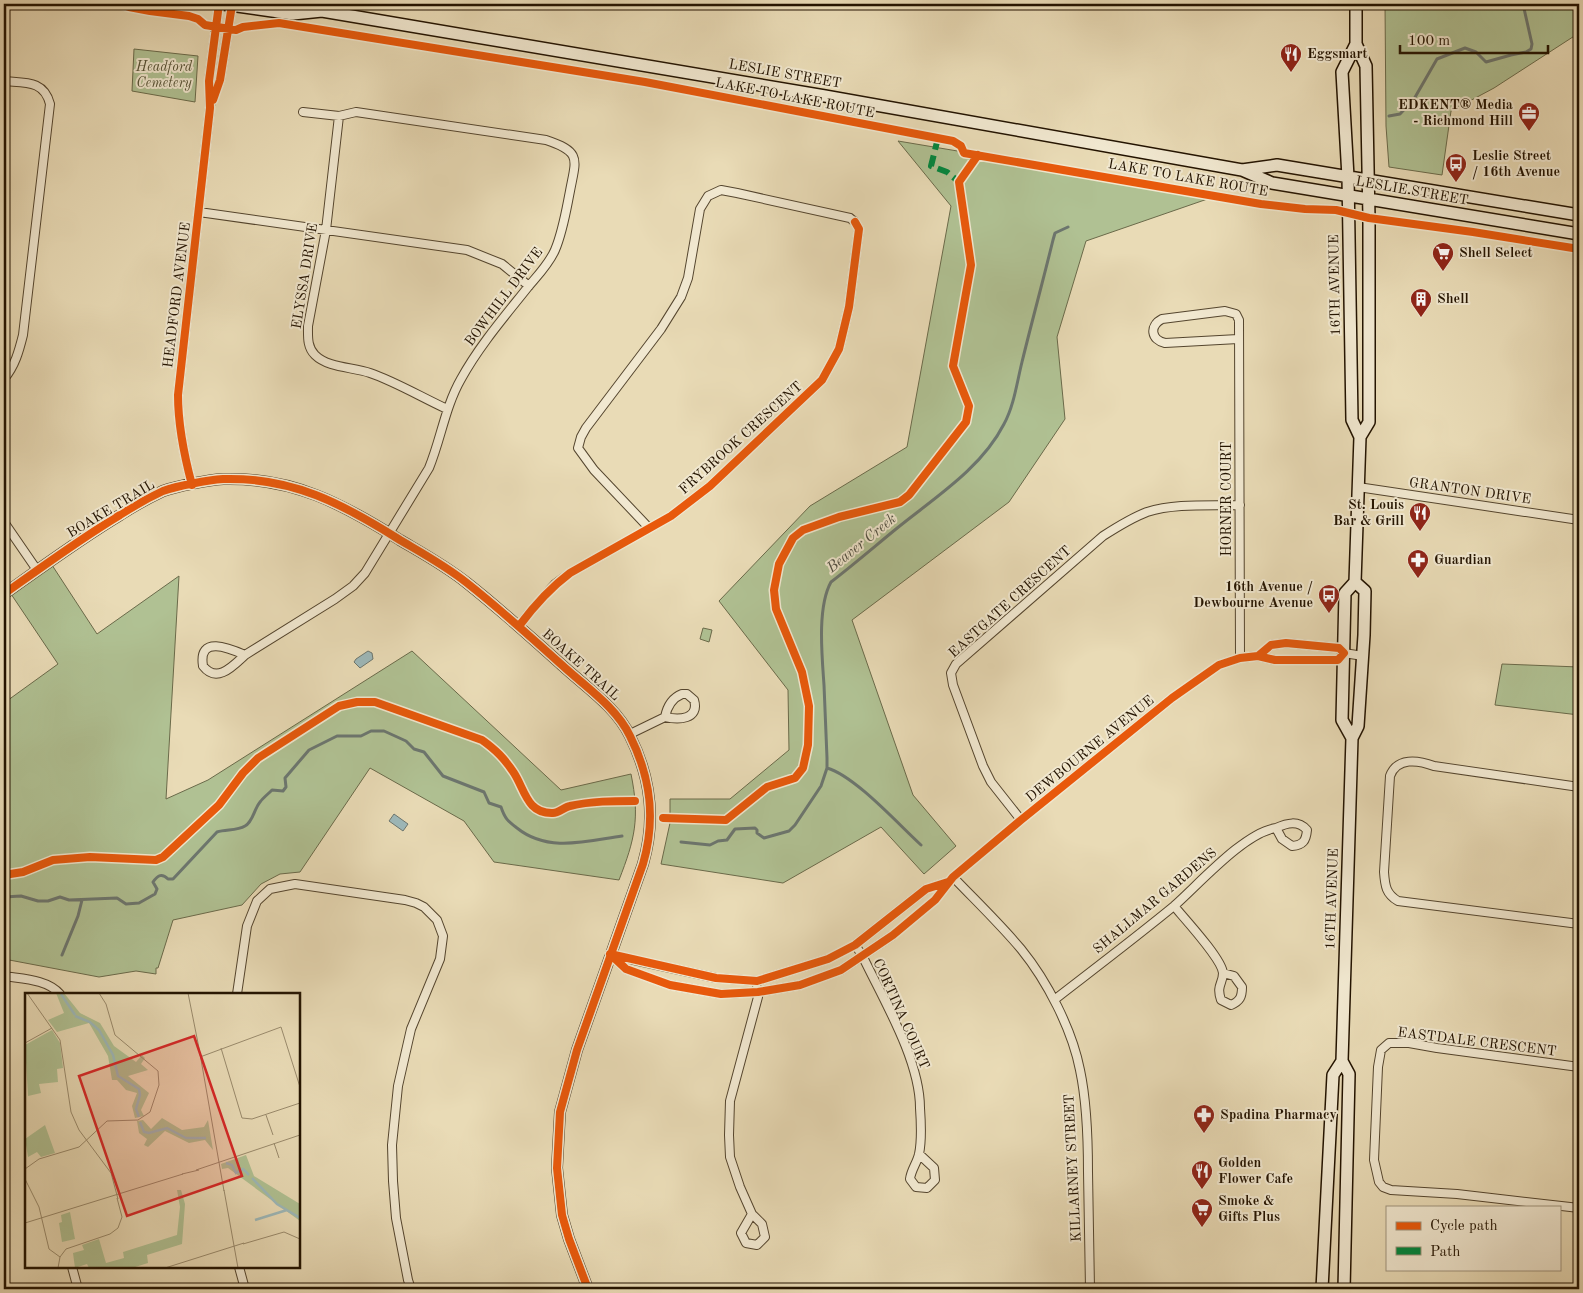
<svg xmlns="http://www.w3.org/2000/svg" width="1583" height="1293" viewBox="0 0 1583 1293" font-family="'Old Standard TT',serif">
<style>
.green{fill:#b0c193;stroke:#6a6a4a}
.water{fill:#9db8b9;stroke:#6c766f}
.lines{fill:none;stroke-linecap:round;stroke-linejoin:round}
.stream{stroke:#6c766f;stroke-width:3}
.minor-casing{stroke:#54452e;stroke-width:10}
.tertiary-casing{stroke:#54452e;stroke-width:12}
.secondary-casing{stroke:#231300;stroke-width:14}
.minor{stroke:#f1e8d0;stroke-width:8}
.tertiary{stroke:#f1e8d0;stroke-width:10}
.secondary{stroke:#f1e8d0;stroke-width:11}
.quiet{stroke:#00873e;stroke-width:6;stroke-dasharray:12 6;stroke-linecap:butt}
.cycleway-casing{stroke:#f1e8d0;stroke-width:11}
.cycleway{stroke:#e8590c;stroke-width:8}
.labels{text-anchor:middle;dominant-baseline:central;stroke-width:4;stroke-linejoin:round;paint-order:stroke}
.poi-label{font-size:14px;font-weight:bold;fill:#231300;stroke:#f1e8d0;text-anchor:start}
.park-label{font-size:14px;font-style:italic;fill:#545033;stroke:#f1e8d0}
.street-label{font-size:14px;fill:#231300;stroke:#f1e8d0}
.water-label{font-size:15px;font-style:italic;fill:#4e4d41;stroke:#f1e8d0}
.inset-river{fill:none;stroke:#9db8b9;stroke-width:2.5}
.inset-road{fill:none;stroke:#9a8b6d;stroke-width:1}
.view{fill:#d62828;fill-opacity:0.15;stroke:#d62828;stroke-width:2.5}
.inset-edge{fill:none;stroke:#231300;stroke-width:2.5}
</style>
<rect width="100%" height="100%" fill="#e9dbb6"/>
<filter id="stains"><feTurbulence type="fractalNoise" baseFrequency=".004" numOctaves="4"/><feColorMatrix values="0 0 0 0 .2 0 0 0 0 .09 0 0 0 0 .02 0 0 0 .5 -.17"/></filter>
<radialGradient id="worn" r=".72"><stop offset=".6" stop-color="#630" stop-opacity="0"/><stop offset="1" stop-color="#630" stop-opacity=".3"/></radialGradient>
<path class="green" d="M1385,4H1579V33L1494,88L1451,111L1442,175L1389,167L1386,126Z
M134,49L198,56L195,102L132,91Z
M898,141L1219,195L1086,241L1057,337L1065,419L1009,502L852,620L913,795L956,846L924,874L881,827L783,883L661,864L670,823V799H730L789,750L788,690L719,601L810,506L907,447L951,206Z
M50,562L97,634L179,576L166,799L208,780L412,651L561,790L631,774C640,818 635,839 619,880L494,862L464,821L370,768L300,872L280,874L261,884L242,905L173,920L158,968H156V974L136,971L99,977L4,959V703L58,664L9,591Z
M703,628L712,630L709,642L700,639Z
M1502,664L1579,667V715L1495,705Z"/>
<path class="water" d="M368,651L372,653L373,659L360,668L354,662L356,659Z
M394,814L408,824L403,831L389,821Z"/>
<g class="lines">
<path class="stream" d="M1389,116L1400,114L1414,99L1437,59L1465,48L1476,52L1486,62L1511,55L1526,52L1531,49L1532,44L1523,4
M827,768C855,776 898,824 921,845
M681,842L710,845L718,841L727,840L735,829L755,828L757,830V833L764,838L789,831L795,825L821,786L827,768V758C826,733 825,709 824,685C822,656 817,607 831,582C853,565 874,547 896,529C934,498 981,469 1004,424C1014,406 1017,382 1022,362C1032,321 1043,281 1053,240L1055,233L1068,227
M4,897L21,896L38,901H48L60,897L69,900L117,898L126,904L139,903L155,894L157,889L153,882C158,875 162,873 168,879H173L217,832C226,829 237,831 245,826C253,822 254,809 260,802C263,798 268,794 272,790L283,791L286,787L285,778L309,750L337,736H361L371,731H384L406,741L414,749L424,752L443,776L484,792L489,803L501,807C505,819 508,821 517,828C548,853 587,841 622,836
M62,955L78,916L82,900"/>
<g class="minor-casing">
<path id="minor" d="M4,81C25,83 44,80 50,104L23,335C19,351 15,366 4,379
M211,103L220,80L232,5
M339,116L326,230L308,326C308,337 307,347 315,355C328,368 353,367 370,373C394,381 423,398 447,409
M199,212L467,250L502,264L529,286
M1238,339L1165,343C1151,340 1149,326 1162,319L1225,311L1236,314L1239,320L1240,658
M192,485C184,455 178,426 178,395L210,108L209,81L219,4
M1358,487L1579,520
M4,522L37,570
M519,626L529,613L555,584L570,573L671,516L710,486L822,380L839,349L849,307L859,229L855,222L850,218L737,193L721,190L708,196L700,209L688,278L681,297L661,329L586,428L581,437L578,448L594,470L649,528
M245,655C233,666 217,684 203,666C198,635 229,648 245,655L335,599L353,586L365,573L429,468C441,439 445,407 461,379C479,346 505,316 528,287C538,275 549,264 555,250C563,231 566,211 570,191C576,159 582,152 546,140L356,112L339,116L303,112
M1258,656L1271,645L1286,643L1339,648L1344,653L1363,656
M682,694H687L694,700C700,720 678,720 665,717C667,707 672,698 682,694Z
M630,734L665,717
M1579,787L1434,766C1418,760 1397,757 1390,776L1384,872C1385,886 1386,894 1398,901L1579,924
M1021,820L991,782L983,766L953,685L951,673L956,664L1103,536C1117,527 1131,518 1147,512C1176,503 1210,506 1240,505
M953,877C976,901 1000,924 1021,949C1047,981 1072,1029 1080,1070C1087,1103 1088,1138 1088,1172C1089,1211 1089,1250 1090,1289
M1174,906C1184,918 1222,959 1223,973C1223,984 1216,985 1221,1000L1231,1005C1240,1001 1242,997 1242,987L1234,976L1223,973
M855,945L862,955C883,999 920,1060 920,1108C921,1122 922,1140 919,1154C917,1163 911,1170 910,1179L916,1187L927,1188L935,1180L934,1168L919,1154
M610,954L626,969L670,985L721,994L758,992L800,985L841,970L893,935L935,900L953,877L1021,820L1172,698L1219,665L1240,658L1258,656L1275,660H1338L1344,653
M611,955L716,978L757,981L828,959L855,945L926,889L948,882
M4,976C22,979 47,979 60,994
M237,994L247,926L257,901L270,889L295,884L405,900L416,903L424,907L437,920L443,936L440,959L411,1029L398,1086L392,1145L393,1181L396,1218L408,1280L411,1289
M1054,1000C1094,969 1135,938 1174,906C1199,884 1245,832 1276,828L1282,839L1292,846C1303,845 1306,841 1307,830C1298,820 1287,823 1276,828
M1579,1067L1437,1048L1409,1043H1389L1381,1050L1378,1067L1374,1160L1379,1182L1383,1187L1391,1190L1457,1194L1579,1208
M752,1214L741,1233L746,1243L757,1245L765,1237L762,1224L752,1214L740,1187L730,1157L729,1135L730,1101L758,997L757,988
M72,1267L78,1289
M239,1267L245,1289"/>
</g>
<g class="tertiary-casing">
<path id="tertiary" d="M4,594C42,567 80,539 120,515C134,506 148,498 163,491C177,486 208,480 223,479C293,477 343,504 400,540C422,553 446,566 467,583C500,609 532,638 563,666C587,688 616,707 630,736C651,778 656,819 643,864L577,1050L560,1112L557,1168L562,1215L569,1239L588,1289"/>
</g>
<g class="secondary-casing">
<path id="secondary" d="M223,4L293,14L322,11L825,96L1242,170L1272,183L1579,234
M1356,4V44L1342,72L1348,177L1352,420L1360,437
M1242,170L1277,165L1579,215
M1352,738L1342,720L1345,593L1355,582L1360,437L1369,422V218L1366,66L1356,44
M1322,1289L1333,1075L1342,1061
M1344,1289L1349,1074L1342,1061L1352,738L1358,726L1364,635L1365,591L1355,582"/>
</g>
<use href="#minor" class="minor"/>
<use href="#tertiary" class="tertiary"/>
<use href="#secondary" class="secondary"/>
<path class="quiet" d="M938,138L931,166L947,172L959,182"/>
<g class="cycleway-casing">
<path id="cycleway" d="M120,4L129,7L150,11L189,16L198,19L205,25L236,30L243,27L279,23L645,82L953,141L961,146L964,153L1261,204L1305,209L1336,210L1369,218L1473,232L1579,249
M213,100L220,80L232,5
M192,485C184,455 178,426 178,395L210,108L209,81L219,4
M4,594C42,567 80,539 120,515C134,506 148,498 163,491C177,486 208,480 223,479C293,477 343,504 400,540C422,553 446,566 467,583C500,609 532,638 563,666C587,688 616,707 630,736C651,778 656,819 643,864L577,1050L560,1112L557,1168L562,1215L569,1239L588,1289
M519,626C534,606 550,588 570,573L671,516L710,486L822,380L839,349L849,307L859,229L855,222
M663,818L726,820L767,787L795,778L803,768L808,745L809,706L802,672L776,609L774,590L779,564L793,538L803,530L839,517L900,502L909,495L966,422L969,406L953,366L971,265L959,182L978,155
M4,875L23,872L53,860L90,857L156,860L163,857L219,805L243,773L258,758L339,706L357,702H375L482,740C496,750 504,758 514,773C525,790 527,814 553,813C559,813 564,807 570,806C591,801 614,801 635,801
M610,954L626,969L670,985L721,994L758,992L800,985L841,970L893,935L935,900L953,877L1021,820L1172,698L1219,665L1240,658L1258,656L1275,660H1338L1344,653L1339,648L1286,643L1271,645L1258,656
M610,954L716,978L757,981L828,959L855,945L926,889L948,882"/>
</g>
<use href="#cycleway" class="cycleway"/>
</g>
<defs>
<g id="restaurant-pin" transform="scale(1.125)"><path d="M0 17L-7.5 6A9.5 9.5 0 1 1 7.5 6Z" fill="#8f2418" stroke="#f1e8d0"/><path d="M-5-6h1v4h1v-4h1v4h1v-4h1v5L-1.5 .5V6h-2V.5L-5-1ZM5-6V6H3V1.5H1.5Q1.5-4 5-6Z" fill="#fff"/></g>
<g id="office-pin" transform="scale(1.125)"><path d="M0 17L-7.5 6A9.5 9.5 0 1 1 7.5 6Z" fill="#8f2418" stroke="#f1e8d0"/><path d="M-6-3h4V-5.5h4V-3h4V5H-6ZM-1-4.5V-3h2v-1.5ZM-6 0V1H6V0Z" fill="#fff"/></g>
<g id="bus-pin" transform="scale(1.125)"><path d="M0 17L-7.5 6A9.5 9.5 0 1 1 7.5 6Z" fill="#8f2418" stroke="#f1e8d0"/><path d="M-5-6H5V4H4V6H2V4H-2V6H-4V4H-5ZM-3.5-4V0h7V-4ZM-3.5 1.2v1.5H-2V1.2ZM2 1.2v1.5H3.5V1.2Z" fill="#fff"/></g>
<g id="supermarket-pin" transform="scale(1.125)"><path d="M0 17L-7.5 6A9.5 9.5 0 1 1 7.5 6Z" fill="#8f2418" stroke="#f1e8d0"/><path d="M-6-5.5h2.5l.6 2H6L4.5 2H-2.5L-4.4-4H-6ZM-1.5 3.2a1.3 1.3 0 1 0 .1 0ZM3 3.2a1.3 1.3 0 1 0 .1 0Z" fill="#fff"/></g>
<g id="building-pin" transform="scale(1.125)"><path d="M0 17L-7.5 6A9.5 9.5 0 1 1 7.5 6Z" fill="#8f2418" stroke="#f1e8d0"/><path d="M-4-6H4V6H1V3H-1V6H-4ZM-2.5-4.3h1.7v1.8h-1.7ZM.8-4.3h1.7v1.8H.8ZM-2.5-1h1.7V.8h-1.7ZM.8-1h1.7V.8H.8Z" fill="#fff"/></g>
<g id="pharmacy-pin" transform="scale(1.125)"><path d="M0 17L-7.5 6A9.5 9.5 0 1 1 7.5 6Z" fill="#8f2418" stroke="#f1e8d0"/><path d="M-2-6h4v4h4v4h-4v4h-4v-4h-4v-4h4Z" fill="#fff"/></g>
</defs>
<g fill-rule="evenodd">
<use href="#restaurant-pin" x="1291" y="54"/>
<use href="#office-pin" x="1529" y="113"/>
<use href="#bus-pin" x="1456" y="164"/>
<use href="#supermarket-pin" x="1443" y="253"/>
<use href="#building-pin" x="1421" y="299"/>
<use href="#restaurant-pin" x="1420" y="513"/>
<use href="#pharmacy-pin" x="1418" y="560"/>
<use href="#bus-pin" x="1329" y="595"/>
<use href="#pharmacy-pin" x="1204" y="1115"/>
<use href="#restaurant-pin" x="1202" y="1171"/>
<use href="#supermarket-pin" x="1202" y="1209"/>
</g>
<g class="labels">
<g class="poi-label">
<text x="1307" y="54">Eggsmart</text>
<text x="1513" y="105" text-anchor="end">EDKENT® Media<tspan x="1513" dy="16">- Richmond Hill</tspan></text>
<text x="1472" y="156">Leslie Street<tspan x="1472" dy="16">/ 16th Avenue</tspan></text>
<text x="1459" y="253">Shell Select</text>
<text x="1437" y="299">Shell</text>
<text x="1404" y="505" text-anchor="end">St. Louis<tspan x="1404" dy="16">Bar &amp; Grill</tspan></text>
<text x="1434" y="560">Guardian</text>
<text x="1313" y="587" text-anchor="end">16th Avenue /<tspan x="1313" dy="16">Dewbourne Avenue</tspan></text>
<text x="1220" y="1115">Spadina Pharmacy</text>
<text x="1218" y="1163">Golden<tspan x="1218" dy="16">Flower Cafe</tspan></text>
<text x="1218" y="1201">Smoke &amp;<tspan x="1218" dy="16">Gifts Plus</tspan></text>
</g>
<g class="park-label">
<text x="164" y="67">Headford<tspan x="164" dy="16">Cemetery</tspan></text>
</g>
<g class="street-label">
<text transform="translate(785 74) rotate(10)">LESLIE STREET</text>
<text transform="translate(795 98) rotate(11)">LAKE TO LAKE ROUTE</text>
<text transform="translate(1188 178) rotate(10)">LAKE TO LAKE ROUTE</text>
<text transform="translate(1412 191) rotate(10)">LESLIE STREET</text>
<text transform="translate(305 276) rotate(-81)">ELYSSA DRIVE</text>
<text transform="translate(1335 285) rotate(-91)">16TH AVENUE</text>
<text transform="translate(177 295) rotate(-83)">HEADFORD AVENUE</text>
<text transform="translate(504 297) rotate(-53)">BOWHILL DRIVE</text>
<text transform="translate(741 438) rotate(-42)">FRYBROOK CRESCENT</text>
<text transform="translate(1470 491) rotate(8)">GRANTON DRIVE</text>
<text transform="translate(1227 499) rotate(-90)">HORNER COURT</text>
<text transform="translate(111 509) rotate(-31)">BOAKE TRAIL</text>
<text transform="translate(1010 602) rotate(-42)">EASTGATE CRESCENT</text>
<text transform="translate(581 665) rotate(42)">BOAKE TRAIL</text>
<text transform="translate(1090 749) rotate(-39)">DEWBOURNE AVENUE</text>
<text transform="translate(1332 899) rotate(-88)">16TH AVENUE</text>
<text transform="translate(1155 901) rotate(-40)">SHALLMAR GARDENS</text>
<text transform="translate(901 1014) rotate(66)">CORTINA COURT</text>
<text transform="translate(1477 1042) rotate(7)">EASTDALE CRESCENT</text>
<text transform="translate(1073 1168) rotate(-93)">KILLARNEY STREET</text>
</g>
<g class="water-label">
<text transform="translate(862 544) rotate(-39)">Beaver Creek</text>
</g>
</g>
<g transform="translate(25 993)">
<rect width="275" height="275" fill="#e9dbb6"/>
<path d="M31,0H39L55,20L75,30L89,53L111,69L117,62L120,65L116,71L123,77L103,83L124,100L116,117L119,123L110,125L107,113L112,100L101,97L92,87H87L83,63L64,30L32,39L23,27L39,20ZM27,37L35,50L38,75L32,76L33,89L14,91L16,100L3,103L0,52ZM137,125L157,137L179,134L183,127L188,157L180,147L164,150L140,138L123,154L119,152L122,146L114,140L112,128L118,127L126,136ZM20,132L30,160L16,164L12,159L3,164L0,146ZM221,162L229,183L275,211V228L203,175L197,176L196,171ZM152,197H156L160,211L157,251L122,262L123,270L107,275H64L62,271L50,275L48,260L59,257L57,252L74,246L81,270L99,265L98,259L152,242L155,214ZM45,219L50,246L37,249L34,230L37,229L36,222Z" fill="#b0c193"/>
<path class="inset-river" d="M36,1L50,22M50,23L65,29L74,37L88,62L93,83L114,96L115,102L111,116L114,124M115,129L119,139L124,140L142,135L161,145H181M201,170L207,172L211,180L218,176L224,182M227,185L252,211L275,225M230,227L262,217"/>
<path class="inset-road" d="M2,0L35,47L46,119L54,137L86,180L93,206M163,0L174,55M0,50L27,35M174,55L199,198M196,55L217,125L227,126L275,110M175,64L256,34L275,94M241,122L248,142M249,150L254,165M0,176L14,166L54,154L82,128L113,127L125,119L134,92L133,78L90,42L81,11L74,0M171,177L275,142M157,181L174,177M0,186L14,214M199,197L213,275M14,214L24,256L35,264M0,230L158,181M218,251L259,239L275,246M33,275L35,264L41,256L85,241L93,235L97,224L92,205M140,275L219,250"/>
<path class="view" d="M169,43L217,183L102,223L54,83Z"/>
<rect width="275" height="275" class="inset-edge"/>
</g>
<rect width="1583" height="1293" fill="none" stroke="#e9dbb6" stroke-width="20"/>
<rect x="5" y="5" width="1573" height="1283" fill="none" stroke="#231300" stroke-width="2.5"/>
<rect x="10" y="10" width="1563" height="1273" fill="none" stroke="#231300"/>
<rect x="1386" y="1206" width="175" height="65" fill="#f1e8d0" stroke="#9f937d"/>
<rect x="1396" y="1222" width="25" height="8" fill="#e8590c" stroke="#9f937d"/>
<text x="1430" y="1230" font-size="15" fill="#231300">Cycle path</text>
<rect x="1396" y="1247" width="25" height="8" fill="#00873e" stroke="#9f937d"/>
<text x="1430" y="1256" font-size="15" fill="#231300">Path</text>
<path d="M1400 45v8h148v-8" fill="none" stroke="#231300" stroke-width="2.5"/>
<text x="1408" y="45" font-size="15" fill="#231300" stroke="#f1e8d0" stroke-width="4" paint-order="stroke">100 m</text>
<rect width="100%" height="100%" filter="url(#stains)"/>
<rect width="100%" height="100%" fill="url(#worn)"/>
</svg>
